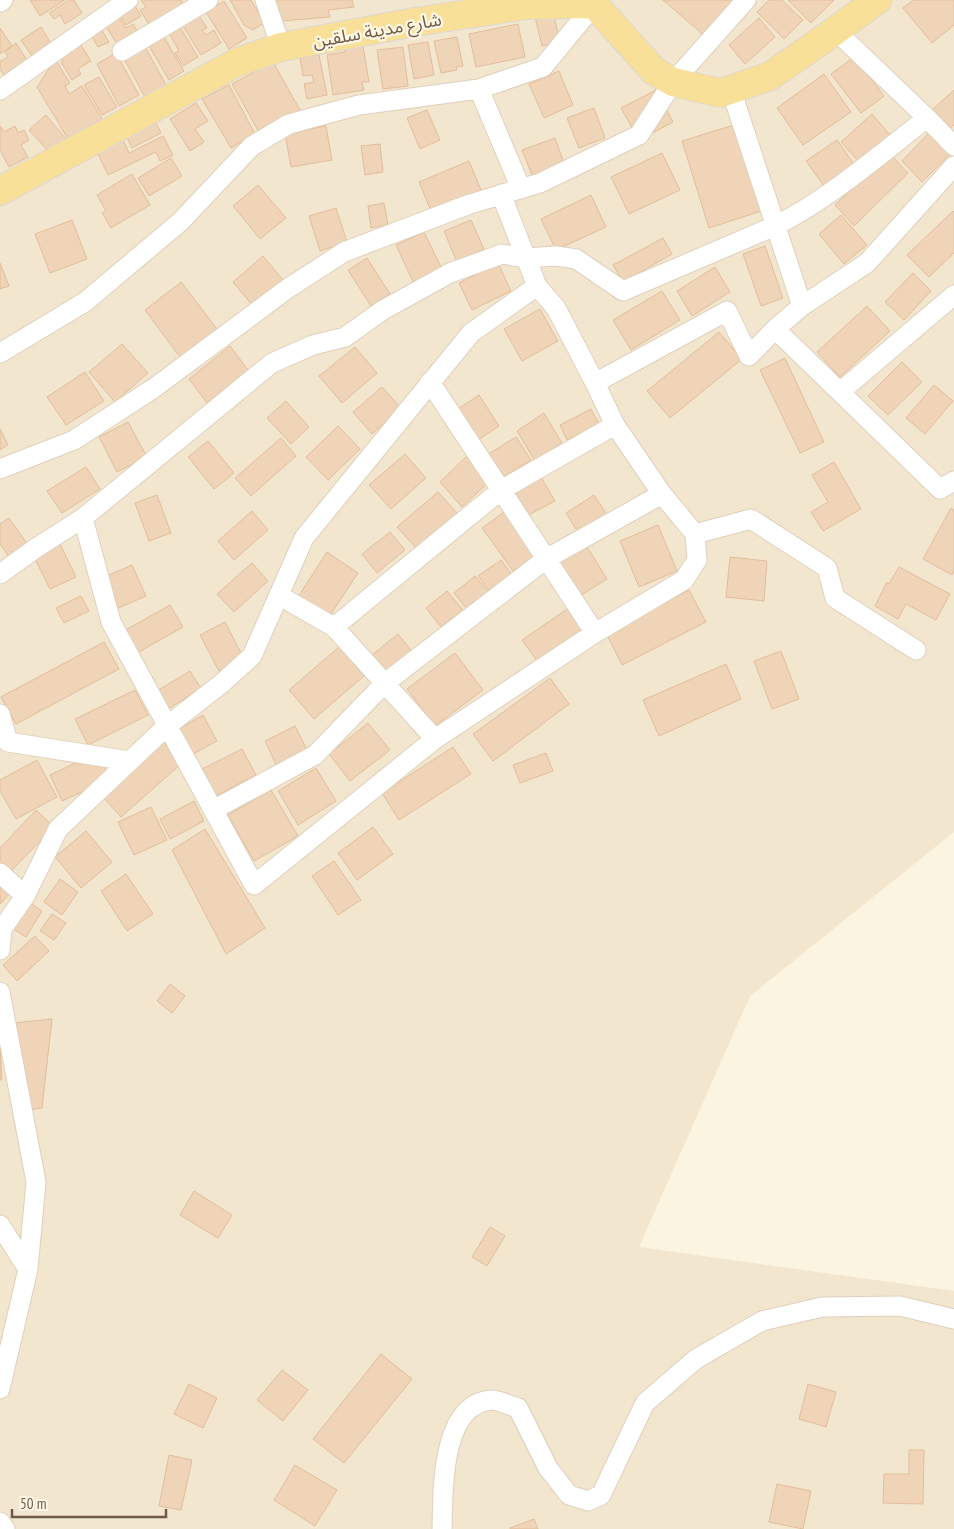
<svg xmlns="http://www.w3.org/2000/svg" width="954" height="1529" viewBox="0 0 954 1529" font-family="'PT Sans Narrow','Noto Sans Arabic',sans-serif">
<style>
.residential{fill:#f3e6cf}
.building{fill:#f0d4b8;stroke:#e2bd99}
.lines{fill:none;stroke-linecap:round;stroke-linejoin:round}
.street-casing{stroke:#dfd0bc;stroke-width:21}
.primary-casing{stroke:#ddd8d3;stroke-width:30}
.street{stroke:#fff;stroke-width:19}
.primary{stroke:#f9e099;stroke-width:28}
.labels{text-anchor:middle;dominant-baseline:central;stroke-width:4.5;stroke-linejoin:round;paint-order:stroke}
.street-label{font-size:18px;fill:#715b48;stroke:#fff8e6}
</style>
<rect width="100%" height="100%" fill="#fbf4e0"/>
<path class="residential" d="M0,0H954V832L750,996L639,1247L954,1291V1529H0Z"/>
<path class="building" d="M30,0H65L40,16Z
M69,0H74L82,13L65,24L60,15L54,19L49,13Z
M141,0H181L187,11L153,31L140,10L146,7Z
M230,0H251L264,23L253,30L244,25Z
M274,0H352L354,7L328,10L330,17L282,21Z
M663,0H738L706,37Z
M769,0H782L803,20L784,39L757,12Z
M788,0H834L811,23Z
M913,0H954V25L932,43L903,8Z
M132,1L141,16L126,25L119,14Z
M224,1L247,38L229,49L206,12Z
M552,8L560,42L542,46L534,13Z
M196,11L207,28L202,30L206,35L214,30L221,43L201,55L180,21Z
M116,13L126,28L133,24L139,34L119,47L103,22Z
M759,18L775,37L745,64L729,45Z
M177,22L198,57L183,66L175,53L179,51L169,33Z
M518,24L525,57L476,67L469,34Z
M41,27L53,47L34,59L21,40Z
M100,27L109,42L98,47L90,33Z
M0,28L12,46L0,54Z
M161,32L184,71L169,80L146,41Z
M457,37L463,66L456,67L457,70L441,73L434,41Z
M362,40L369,82H362L364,90L333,95L327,55L345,52L343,43Z
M79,42L91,61L78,69L81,74L72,80L61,62L63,61L58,55Z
M428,42L434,75L414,79L408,45Z
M16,43L27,60L4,75L0,69V60L1,61L8,57L5,52Z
M143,43L166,85L145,97L122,55Z
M403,47L408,86L383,89L377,50Z
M116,53L139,95L119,106L97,64Z
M319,55L327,95L307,99L304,84L314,82L312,75L303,76L300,58Z
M854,57L884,96L861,113L831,74Z
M57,62L70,83L65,86L69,94L82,86L102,119L68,139L37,87L51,66Z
M273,62L300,110L260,134L232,84Z
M559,71L573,105L544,118L529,84Z
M824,74L851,112L803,145L777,108Z
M99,77L117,107L102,115L84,85Z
M229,85L255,134L231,148L202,99Z
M656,90L673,122L639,140L621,108Z
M954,90V125L948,130L931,111Z
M196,103L208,121L195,129L204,142L190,151L170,119Z
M594,108L605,138L579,148L567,118Z
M427,110L440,140L420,149L407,118Z
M151,113L161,133L132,148L122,127Z
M872,114L890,135L859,162L841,142Z
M46,115L66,139L50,153L29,130Z
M734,125L761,211L709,228L682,141Z
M0,126L4,132L15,126L18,133L24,130L29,140L21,145L28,157L9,167L0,150Z
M326,126L332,160L291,167L285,134Z
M930,132L951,153L922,182L902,161Z
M121,135L129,153L163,136L173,155L160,161L156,152L108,175L95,148Z
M555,138L564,163L532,175L522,150Z
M837,140L854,164L824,186L806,161Z
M380,144L383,172L365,175L361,146Z
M662,153L680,190L629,214L611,177Z
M889,153L908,173L854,226L835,205Z
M171,158L182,176L149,196L138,178Z
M469,161L481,190L431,211L419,182Z
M132,174L150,205L111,228L102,213L106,211L97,195Z
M258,185L286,218L260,239L233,206Z
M591,195L606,227L556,250L541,219Z
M384,203L388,225L371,228L368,206Z
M336,208L347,242L320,251L309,216Z
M953,211L954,212V253L929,277L907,255Z
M841,215L867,245L844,264L819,234Z
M72,220L87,259L50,273L35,234Z
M471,220L484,249L457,262L444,231Z
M424,232L442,269L413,282L396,245Z
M663,238L672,254L623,282L613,265Z
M765,246L783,298L761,306L743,254Z
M263,256L283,280L253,306L233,282Z
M367,258L390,294L371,306L348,270Z
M0,263L9,286L0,289Z
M498,263L511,291L472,310L459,283Z
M715,267L730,292L692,316L677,291Z
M913,273L931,291L904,320L885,302Z
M181,282L217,329L180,357L145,310Z
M662,291L680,320L631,350L613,320Z
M867,306L890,331L840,377L817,352Z
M540,309L558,341L522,361L504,329Z
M719,332L742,359L670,418L647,391Z
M122,344L148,373L115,402L89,372Z
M230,346L248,370L207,403L189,379Z
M355,347L377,373L342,403L319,376Z
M785,358L824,442L800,453L760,370Z
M902,362L922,382L888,415L868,396Z
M85,372L104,401L66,425L47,397Z
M934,385L953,401L925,434L906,418Z
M382,387L401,408L372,434L353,412Z
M479,395L499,426L475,442L455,411Z
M286,401L309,427L291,444L267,418Z
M591,409L599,424L567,440L560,425Z
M544,413L562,443L535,461L517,431Z
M128,422L147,457L117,472L99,437Z
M338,426L360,449L328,480L306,457Z
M0,429L8,445L0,450Z
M516,437L531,460L500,479L485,456Z
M281,438L296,456L251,496L235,478Z
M208,441L234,473L214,489L188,457Z
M405,454L426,478L391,509L369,485Z
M467,456L490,481L462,507L440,482Z
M834,462L861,509L823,531L811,512L828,502L812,475Z
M86,467L100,489L62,513L47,491Z
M541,477L555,501L525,517L512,494Z
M438,492L458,514L417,549L397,527Z
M157,495L171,533L149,541L135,503Z
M594,495L608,516L579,534L566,513Z
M951,508L954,510V571L952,575L923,559Z
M507,510L538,554L513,571L482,528Z
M252,511L268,530L234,560L218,541Z
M9,518L28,545L10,558L0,544V524Z
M658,525L677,571L639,587L620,541Z
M390,532L405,550L377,573L362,554Z
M584,542L607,579L578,597L555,561Z
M60,544L76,577L50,589L34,557Z
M327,552L358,573L329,617L298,597Z
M730,557L767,561L764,601L726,597Z
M501,560L512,575L489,591L478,576Z
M252,563L268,581L234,612L217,594Z
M132,565L146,596L116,609L102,578Z
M899,567L950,594L936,620L906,604L898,619L875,606L887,582L889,584Z
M475,576L488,592L467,609L454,593Z
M689,590L706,622L622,665L606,633Z
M447,591L463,610L441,627L426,608Z
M81,596L89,611L64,623L56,608Z
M170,605L183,627L137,653L124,631Z
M570,607L584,628L537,661L522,640Z
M225,622L244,659L219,671L200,635Z
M398,634L413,653L388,673L372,655Z
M104,642L119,669L16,724L1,697Z
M339,647L364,676L314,719L289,690Z
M781,651L799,699L772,709L754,661Z
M455,653L483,690L435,726L407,689Z
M726,664L741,699L659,736L643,700Z
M190,671L201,688L168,709L157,691Z
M550,678L569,704L493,761L473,734Z
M135,690L148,715L88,745L75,719Z
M203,715L217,741L191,755L177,730Z
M368,723L390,750L350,781L329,754Z
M295,726L309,754L278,769L265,741Z
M163,742L182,763L121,817L102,796Z
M453,747L471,774L399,820L382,793Z
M242,749L256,775L216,796L202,769Z
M97,753L110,779L62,801L50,775Z
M546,753L553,771L520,783L513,765Z
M37,760L57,797L16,819L0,791V780Z
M316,768L336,801L298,825L278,791Z
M271,790L298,836L254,861L228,815Z
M194,801L204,821L170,839L160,819Z
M151,807L167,840L134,855L118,822Z
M36,810L54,827L8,874L0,866V848Z
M373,827L393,854L357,880L338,853Z
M205,829L265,928L226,954L172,850Z
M86,831L112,862L81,888L55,857Z
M334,861L361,900L338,915L312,876Z
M126,874L153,914L127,931L101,891Z
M60,879L78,892L62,915L44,902Z
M0,880L12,891L0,904Z
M27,901L42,911L26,937L10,927Z
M52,914L66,923L54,940L40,931Z
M35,936L49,951L17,981L3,965Z
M170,984L185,996L172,1013L157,1001Z
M52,1019L42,1108L28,1110L13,1023Z
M0,1045L2,1080H0Z
M194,1191L232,1215L218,1238L180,1215Z
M490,1227L505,1236L487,1266L472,1257Z
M381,1354L412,1379L344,1463L313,1439Z
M282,1370L308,1390L283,1421L257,1400Z
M189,1384L217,1398L203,1428L174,1414Z
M808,1384L836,1392L826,1427L799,1419Z
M909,1450H924L923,1504L883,1503L884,1474H909Z
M169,1455L192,1460L181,1510L159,1506Z
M295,1465L337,1490L315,1526L274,1500Z
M777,1484L811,1491L803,1529L769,1522Z
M534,1519L538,1529H510V1528Z"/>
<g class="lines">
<g class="street-casing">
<path id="street" d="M265,0L281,47
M0,2L3,0
M836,31L927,118L954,146
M122,51L208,0
M479,89L521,189
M0,90L128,0
M731,90L802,306
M954,166L867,263L802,306L775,329L940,489L954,481
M501,194L537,286L556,308L595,383L615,425L662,494L695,534L751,519L827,568L835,598L916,650
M0,353L85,302L180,222L252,146L289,124L359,105L479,89L543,67L598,0
M430,382L595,633
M595,383L727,311L749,356L775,329
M840,392L954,295
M0,469L74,440L154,388L287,289L344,252L470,204L540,183L639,135L673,82L746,0
M83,518L111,622L254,885L435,739L595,633L684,580L697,560L695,534
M0,574L36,548L83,518L272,363L313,345L345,337L383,310L450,273L502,254L526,258L556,256L576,259L623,291L775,226C830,198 878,156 927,118
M280,596L334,627L435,739
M334,627L501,490L615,425
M0,714L8,742L129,761
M213,810L315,755L385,683L546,559L662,494
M0,873L25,896
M0,950L2,929L25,896L58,829L167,726L221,684L252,656L304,538L471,333L537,286
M0,992L36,1182L28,1269L0,1389
M0,1225L28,1269
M0,1522L5,1529
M442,1529C443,1493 440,1403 492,1400C499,1400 510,1406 518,1408L548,1468L569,1495L588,1501L601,1495L645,1403L696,1359L762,1321L822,1307L900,1306L954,1319"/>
</g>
<g class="primary-casing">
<path id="primary" d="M0,191L238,62L281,47L415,22L527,5L594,4L654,71L673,82L721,93L770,76L828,36L877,0"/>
</g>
<use href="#street" class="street"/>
<use href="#primary" class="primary"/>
</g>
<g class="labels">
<g class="street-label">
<text transform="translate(377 30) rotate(-10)">شارع مدينة سلقين</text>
</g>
</g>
<path d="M12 1509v8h154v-8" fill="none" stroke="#715b48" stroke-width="2.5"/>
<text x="20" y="1509" font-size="15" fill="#715b48" stroke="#fff8e6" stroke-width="4" paint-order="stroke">50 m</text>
</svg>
